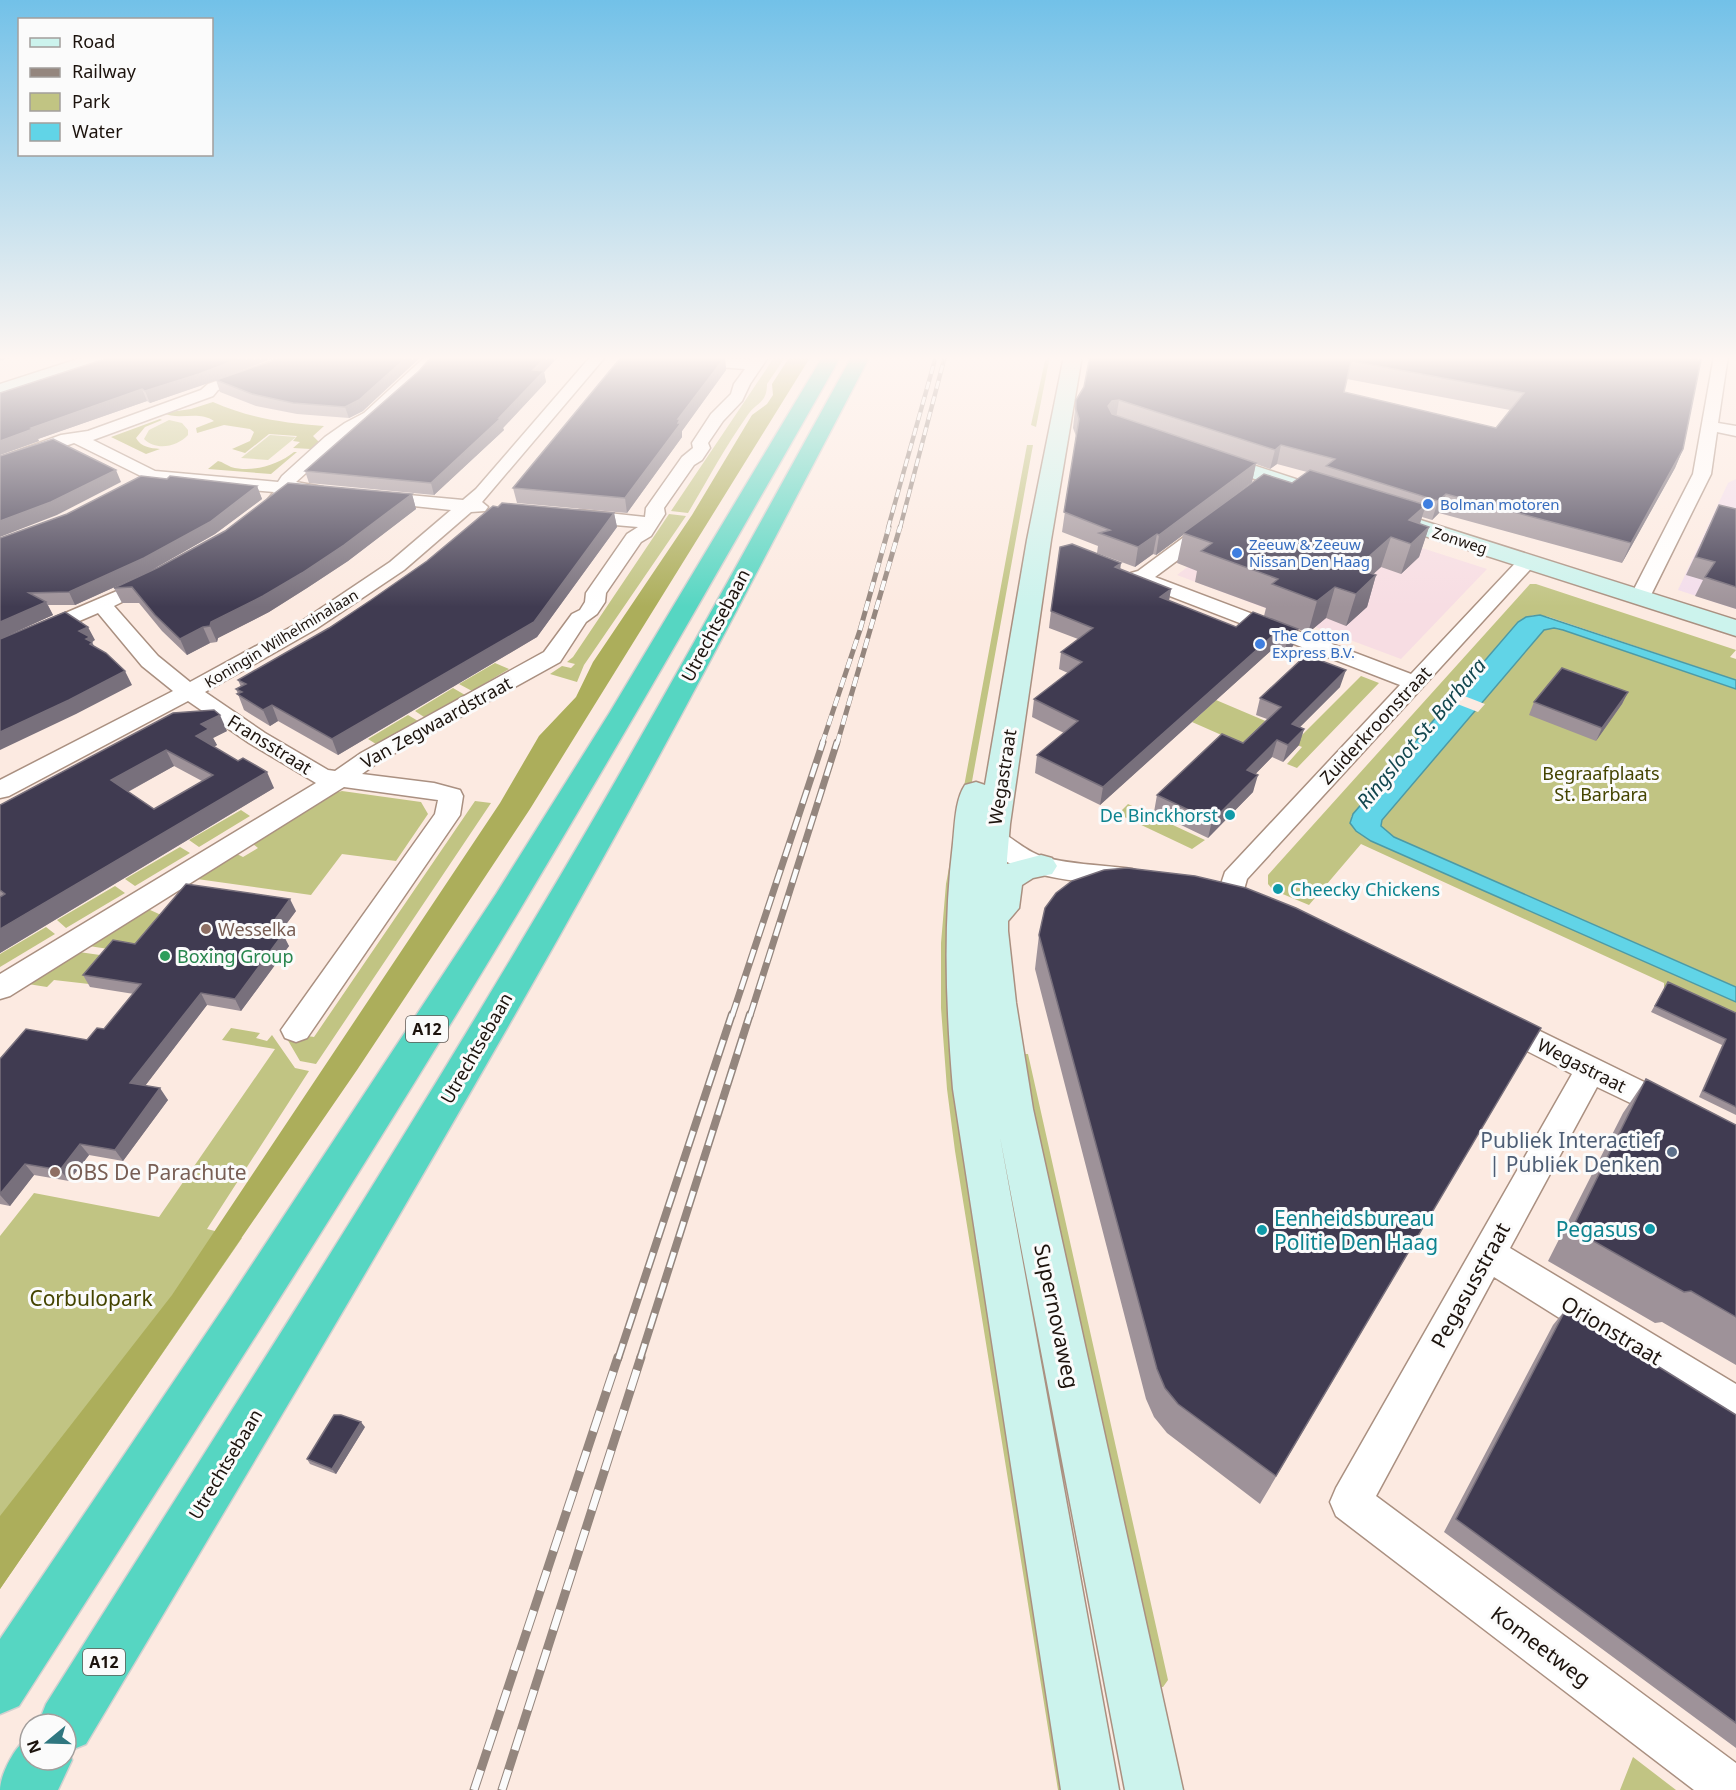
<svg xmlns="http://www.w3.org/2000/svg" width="1736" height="1790" viewBox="0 0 1736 1790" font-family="'Noto Sans',sans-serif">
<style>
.commercial{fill:#f7dde3}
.industrial{fill:#f3ddeb}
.green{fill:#c1c483}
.forest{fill:#acae5b}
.water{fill:#61d4e7;stroke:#4c9aa6;stroke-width:1.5}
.pier{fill:#fceae1}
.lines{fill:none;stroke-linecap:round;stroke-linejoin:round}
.street-casing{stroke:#aa9081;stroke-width:3}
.secondary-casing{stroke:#aa9081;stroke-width:3}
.highway-casing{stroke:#d2d0cf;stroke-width:3}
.street{fill:#fff;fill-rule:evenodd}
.secondary{fill:#ccf3ed;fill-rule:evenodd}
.highway{fill:#56d6c2;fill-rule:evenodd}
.rail-far4-casing{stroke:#94867e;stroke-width:4.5}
.rail-far3-casing{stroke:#94867e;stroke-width:5}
.rail-far2-casing{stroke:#94867e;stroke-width:7}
.rail-far1-casing{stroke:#94867e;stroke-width:8}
.rail-casing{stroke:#94867e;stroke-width:9}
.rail-far4{stroke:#fbfbfb;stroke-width:3;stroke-dasharray:8;stroke-linecap:butt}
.rail-far3{stroke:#fbfbfb;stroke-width:4;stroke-dasharray:10;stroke-linecap:butt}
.rail-far2{stroke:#fbfbfb;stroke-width:4.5;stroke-dasharray:14;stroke-linecap:butt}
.rail-far1{stroke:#fbfbfb;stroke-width:5;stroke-dasharray:16;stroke-linecap:butt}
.rail{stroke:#fbfbfb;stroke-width:7;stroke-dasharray:21;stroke-linecap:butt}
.wall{fill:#9e9299;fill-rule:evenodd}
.shaded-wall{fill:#78707c}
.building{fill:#403b51;stroke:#78707c;stroke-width:1.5;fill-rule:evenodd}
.shop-dot{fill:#3f7fe0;stroke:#fbfbfb;stroke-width:2}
.culture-dot{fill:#0f9aa8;stroke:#fbfbfb;stroke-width:2}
.education-dot{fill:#8d6e63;stroke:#fbfbfb;stroke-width:2}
.leisure-dot{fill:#2e9e5b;stroke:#fbfbfb;stroke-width:2}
.service-dot{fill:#5c6f8a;stroke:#fbfbfb;stroke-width:2}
.labels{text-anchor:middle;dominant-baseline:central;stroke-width:6;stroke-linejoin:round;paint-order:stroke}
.far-shop-label{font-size:15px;fill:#366cbe;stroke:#fbfbfb;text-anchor:start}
.far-street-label{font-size:15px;fill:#1c130d;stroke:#fbfbfb}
.shield{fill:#fbfbfb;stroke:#5f5954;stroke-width:1.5}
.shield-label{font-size:16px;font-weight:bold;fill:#1c130d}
.street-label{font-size:18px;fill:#1c130d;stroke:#fbfbfb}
.park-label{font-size:18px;fill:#440;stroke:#fbfbfb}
.culture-label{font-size:18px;fill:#0d838f;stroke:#fbfbfb;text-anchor:end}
.education-label{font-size:18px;fill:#785e54;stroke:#fbfbfb;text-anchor:start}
.leisure-label{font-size:18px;fill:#27864d;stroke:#fbfbfb;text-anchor:start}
.water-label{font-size:20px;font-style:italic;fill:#13474f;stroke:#fbfbfb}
.near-service-label{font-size:21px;fill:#4e5e75;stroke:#fbfbfb;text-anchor:end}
.near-education-label{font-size:21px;fill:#785e54;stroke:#fbfbfb;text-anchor:start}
.near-culture-label{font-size:21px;fill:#0d838f;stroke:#fbfbfb;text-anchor:start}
.near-street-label{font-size:21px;fill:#1c130d;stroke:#fbfbfb}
.near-park-label{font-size:21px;fill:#440;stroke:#fbfbfb}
</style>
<rect width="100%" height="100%" fill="#fceae1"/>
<path class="commercial" d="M1276,500L1388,537L1487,569L1401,659L1177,575Z"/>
<path class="industrial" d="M1736,479V609L1678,590L1728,483Z"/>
<path class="green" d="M775,356H786L767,384C767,404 756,402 747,416C725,447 707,481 688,513L671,511Z
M1046,356H1050L1036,427L1031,425Z
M169,420L182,423L188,430V435C177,447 156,451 144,439L149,430Z
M270,435L296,437L268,460L241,458Z
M1027,445H1033L963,831L1077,1790H1058L955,1151L947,1089L941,1008V943L946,884Z
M669,514L686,516L584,665L577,682L550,674L562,666L571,668L575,664L567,662L573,657Z
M1530,584H1536L1736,650L1730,657L1736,659V680L1549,617C1537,614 1528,614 1518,622L1353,814L1351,817L1353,827L1371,841L1736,1002V1021L1664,988V983L1361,844L1309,905L1273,890L1268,884V875L1276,866Z
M1548,628L1563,630L1736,689V987L1394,837L1380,826L1382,820L1544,630Z
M495,663L509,669L472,691L459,684Z
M1361,676L1379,683L1297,768L1287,764L1302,747L1267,732L1251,748L1192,722L1216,700L1301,736Z
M453,688L465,695L424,717L415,711Z
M408,715L418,721L376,744L368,739Z
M342,791L421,802L428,814L396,861L342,854L311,895L197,879L237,854L243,857L258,848L253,844L335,793Z
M475,801L491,803L316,1064L300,1061L283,1032L314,1037Z
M1128,804L1205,840L1192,849L1118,814Z
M241,810L250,816L199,847L189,840Z
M180,847L190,853L135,886L125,879Z
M115,886L125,893L66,928L57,920Z
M148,909L170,919L141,954L89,946Z
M46,927L55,934L0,967V954Z
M79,952L114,957L89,984L54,980L47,987L28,984Z
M231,1028L260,1033L256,1038L267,1041L272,1035L295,1068L309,1071L207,1229L242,1238L0,1589V1236L34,1193L159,1217L275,1049L222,1040Z
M1020,1054H1028L1168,1680L1163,1687L1150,1688Z
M1633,1757L1676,1790H1620Z"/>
<path class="forest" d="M790,356H811L530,809L357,1070L0,1589V1516L172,1295L500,803L539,736L576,697L593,662L692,515L752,415L767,404L773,395L772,384Z
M213,402C249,418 284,423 324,426L313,436L319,442L311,449L293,448L300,442L293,441L297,436L269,434L245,453L232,449L250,441L254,432L250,429L224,425L197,433L196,428L214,421C198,410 179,421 163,413L191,409Z
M160,419L162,420L145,427L136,438C141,447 150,448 160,449L146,454L111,437Z
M294,452H297L271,474L208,469L218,461C223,462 226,465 231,467C252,473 278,465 294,452Z"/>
<path class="water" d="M1540,615L1736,680V689L1563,630L1554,628L1544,630L1382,820L1381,826L1394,837L1736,987V1002L1371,841L1356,831L1350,823L1353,814L1518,622L1526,617Z"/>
<path class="pier" d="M1454,692L1485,704L1478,712L1447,700Z"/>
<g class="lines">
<g class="street-casing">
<path id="street" d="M286,356H308L306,359L218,390L213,396L93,440L155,471L278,482L282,476L325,437L345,423L364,413L426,356H442L376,419L357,429L337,445L296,482L323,487L326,491L323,495L291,494C286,503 280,505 271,503L268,499L274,492L151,481L74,443L0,468V457L61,435L88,431L201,390L208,384Z
M591,356H606L482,502L488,507L485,511L471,512L404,570L316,629L205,692L265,733L328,770L335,771L361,753L544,652L572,614L580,610L585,602L586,593L627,534L638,527L580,522L573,520L571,516L573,512L580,510L645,517L646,508L682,457L693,448L692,443L711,414L731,394L734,384L745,369L627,360L620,356H694L751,360L754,356H769L750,384L742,401L723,421L708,443L710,448L702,460L694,465L664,508L665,514L651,536L641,542L606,593L605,602L597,614L586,622L560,662L377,763L362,774L434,783L460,790L463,796L460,815L307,1038L296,1042L285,1038L281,1030L435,814L438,800L344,787L10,996L0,999V974L316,783L249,743L188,701L9,796L0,798V780L173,691L142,666L98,613L0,655V641L117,591L124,593L127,597L124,601L114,606L158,656L190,682L302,621L390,562L451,510L376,502L370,501L367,497L370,493L376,492L463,500L476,489Z
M1714,356H1728L1718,423L1736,426V436L1717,432L1711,474L1650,597L1647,601H1633L1630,597L1693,474Z
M1210,521L1217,523L1219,527L1217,531L1155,577L1411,674L1521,557H1535L1538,561L1247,879L1241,900L1231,902L1221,900L1218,893L1225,872L1400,685L1131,581L1128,577L1131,573L1138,571L1203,523Z
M992,829C1011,834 1023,851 1044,857C1072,865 1104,865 1132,869L1141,872L1145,878L1141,884L1132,887C1085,881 1007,881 979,837L983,831Z
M1501,1012L1679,1099L1684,1108L1679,1117L1668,1121L1597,1087L1510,1248L1736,1384V1425L1722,1420L1494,1277L1376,1496L1736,1763V1790H1694L1336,1516L1330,1502L1336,1488L1572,1074L1490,1032L1486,1024L1490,1016Z"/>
</g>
<g class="secondary-casing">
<path id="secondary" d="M87,356H115L112,360L0,396V384Z
M1064,356H1082L1051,540L1010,824L1007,859V864L1041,855L1052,858L1057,866L1052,874L1033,878L1022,885L1019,908L1008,921V931L1016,1003L1033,1109L1183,1790H1125L1000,1137L1119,1790H1061L953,1089C946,1007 943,925 953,843C955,825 955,800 965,785L976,782L985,785L1027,540Z
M1213,452L1314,485L1317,490L1314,495L1306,497L1206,462L1203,458L1206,454Z
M1386,509L1736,620V636L1378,521L1375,516L1378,511Z"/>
</g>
<g class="highway-casing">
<path id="highway" d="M823,356H841C736,540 631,724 522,906C360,1176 189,1441 19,1706L0,1714V1639L226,1304L496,894L610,712Z
M852,356H870C782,524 695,693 603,858C437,1157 261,1450 86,1744L69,1751L72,1760L58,1790H0C0,1775 16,1743 30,1737V1760H66V1724H38L46,1704C210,1444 377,1185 534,920C645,735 748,545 852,356Z"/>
</g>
<use href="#street" class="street"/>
<use href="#secondary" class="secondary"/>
<use href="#highway" class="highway"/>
<g class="rail-far4-casing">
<path id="rail-far4" d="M888,528L936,356
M900,528L945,356"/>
</g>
<g class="rail-far3-casing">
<path id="rail-far3" d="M822,744L860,630L889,527
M837,744L900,527"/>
</g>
<g class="rail-far2-casing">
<path id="rail-far2" d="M732,1016L823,742
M750,1016L837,742"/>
</g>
<g class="rail-far1-casing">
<path id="rail-far1" d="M618,1359L732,1014
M640,1359L750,1014"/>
</g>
<g class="rail-casing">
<path id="rail" d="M474,1790L618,1357
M502,1790L641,1357"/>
</g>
<use href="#rail-far4" class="rail-far4"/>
<use href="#rail-far3" class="rail-far3"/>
<use href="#rail-far2" class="rail-far2"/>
<use href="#rail-far1" class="rail-far1"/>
<use href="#rail" class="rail"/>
</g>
<path class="wall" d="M286,356L363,411L349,418L297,414L256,406L220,392L216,380L150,403L147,401L38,439L39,441L0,455V393L216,380Z
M622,356H740H723L725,357L726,370L682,431V437L627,513L517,503L513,488Z
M1090,356H1699L1697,359L1683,449L1675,468L1622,563L1439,513L1432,520L1422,517L1420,524L1429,527L1419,557L1401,574L1381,567L1373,574L1376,575L1367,607L1346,626L1326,618L1308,633L1264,616L1266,608L1195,582L1197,571L1177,563L1183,535L1156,555L1153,554L1135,567L1097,553L1098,546L1062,532L1076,436L1073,428L1076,400L1084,387ZM1347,379L1510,410L1496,428L1344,392ZM1256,464L1270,469L1277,464L1307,472L1292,483L1232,497L1252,482Z
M419,371L544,372L546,382L503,428L504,430L434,495L309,483L305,471Z
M257,486L262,499L215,534L150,571L75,605H48L53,615L0,639V538Z
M412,494L416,509L348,561L307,588L269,612L218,638L217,642L210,643L187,655L162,631L139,603H122L114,588Z
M1719,505L1736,509V609L1695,596L1703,580L1686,575Z
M498,507L614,513L617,527L537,637L338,755L278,721L270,726L244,710L236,689L241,687L238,680L329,628L371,600L427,561Z
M1120,569L1171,589L1169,601L1236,627L1298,629L1293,646L1283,656L1275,647L1100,805L1035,773L1037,755L1064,733L1032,717L1034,699L1068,673L1059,669L1061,652L1078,639L1049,628L1051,611Z
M1340,687L1300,727L1304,729L1299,745L1283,762L1272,757L1255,774L1253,792L1208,838L1154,812L1157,795L1243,743L1267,719L1256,715L1260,698Z
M1628,692L1622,704L1596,741L1529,715L1534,702Z
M173,713L227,731L213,738L217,745L214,747L274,788L0,953V805ZM174,766L202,781L154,809L128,792Z
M296,911L279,934L289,946L241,1011L207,1005L145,1086L168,1100L123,1161L89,1155L69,1181L34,1175L10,1206L0,1204V1059L87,1040L104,1029L134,994L90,987L83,975L135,944Z
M1039,935L1541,1028L1260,1504L1167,1433L1154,1417L1146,1399L1035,969Z
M1668,982L1736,1013V1115L1699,1097L1722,1045L1651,1012Z
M1646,1079L1736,1125V1365L1662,1322L1655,1323L1548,1261L1623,1113Z
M1566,1309L1736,1415V1748L1444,1532L1553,1325Z
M365,1427L336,1474L310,1464L307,1459Z"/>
<path class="shaded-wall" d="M0,356H15L0,361Z
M246,356H280L203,385L150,403L145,391Z
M408,356H422L363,411L349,418L345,407Z
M547,356H559L544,372L546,382L503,428L504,430L434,495L431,483Z
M725,357L726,370L682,431V437L627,513L625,498L678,419Z
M142,389L147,401L38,439L39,441L0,455V441L31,428Z
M1119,400L1116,418L1109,420L1108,406L1112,401Z
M1281,445L1277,464L1270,469L1275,450Z
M1683,449L1675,468L1622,563L1631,543Z
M1256,463L1252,482L1185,533H1183V535L1156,555L1159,535Z
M116,470L121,482L57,515L0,537V521Z
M257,486L262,499L215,534L150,571L75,605L69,592Z
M412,494L416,509L348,561L307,588L269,612L218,638L217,642L210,626L211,622Z
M1446,494L1439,513L1432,520L1438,501Z
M1426,505L1416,535L1409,520Z
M614,513L617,527L537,637L338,755L332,739Z
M1429,527L1419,557L1401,574L1411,544Z
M1157,534L1153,554L1135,567L1138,547Z
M1391,537L1381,567L1353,593L1356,568Z
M1121,563L1119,579L1115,567Z
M1376,575L1367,607L1346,626L1356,594Z
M1335,587L1326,618L1308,633L1317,601Z
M1171,589L1168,605L1160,597Z
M46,602L53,615L0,639V622Z
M88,627L95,640L92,642L99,656L79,631Z
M203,627L210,643L187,655L180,639Z
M1298,629L1293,646L1283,656L1288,638Z
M1279,630L1275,647L1100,805L1103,787Z
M1346,670L1340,687L1287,740L1292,724Z
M125,671L132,685L76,714L0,750V732Z
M1628,692L1622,704L1596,741L1602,728Z
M272,705L278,721L270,726L263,710Z
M220,715L227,731L213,738L217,745L204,752L196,736L201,724Z
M1304,729L1299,745L1283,762L1288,745Z
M1277,740L1272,757L1243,787L1247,770Z
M166,750L174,766L120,796L111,780Z
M267,772L274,788L0,953V929Z
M1258,775L1253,792L1208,838L1212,821Z
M290,899L296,911L271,944L266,932Z
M283,934L289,946L241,1011L235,999Z
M201,993L207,1005L138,1095L130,1083Z
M160,1088L168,1100L123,1161L115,1150Z
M80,1144L89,1155L69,1181L60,1170Z
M25,1164L34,1175L10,1206L0,1195Z
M361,1422L365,1427L336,1474L332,1469Z"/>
<path class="building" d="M114,356H246L199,374L145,391L142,389L31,428L33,429L0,441V393Z
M286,356H408L359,400L345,407L293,403L252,394L216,380Z
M432,356H547L533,370L544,371L499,418H501L431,483L305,471L419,371Z
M622,356L725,357L678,419H680L678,423H681L625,498L513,488Z
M1090,356H1681L1701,360L1683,449L1631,543L1446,494L1438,501L1326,466L1335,459L1281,445L1275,450L1119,400L1112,401L1108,406L1112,414L1256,463L1159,535L1157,534L1138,547L1099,533L1110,530L1064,512L1079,419L1076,409V400L1084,387ZM1351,361L1524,393L1496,428L1344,392Z
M53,439L116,470L51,502L0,521V456Z
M1310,470L1426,505L1409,520L1429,527L1411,544L1391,537L1356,568L1376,575L1356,594L1335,587L1317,601L1272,584L1278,579L1201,551L1212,543L1183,533L1264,474L1292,483Z
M141,476L167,479L170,476L257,486L210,522L144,558L69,592L29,593L46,602L0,622V538L67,514Z
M288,483L412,494L344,545L302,573L263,596L211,622L210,626L203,627L180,639L155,615L132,587L114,588L159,567L225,531Z
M502,503L614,513L534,622L332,739L272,705L263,710L237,694L242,692L236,689L246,684L238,680L329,628L371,600L427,561L493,506L498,507Z
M1719,505L1736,509V587L1705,577L1715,562L1696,557Z
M1072,544L1121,563L1115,567L1171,589L1160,597L1236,627L1253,612L1298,629L1288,638L1279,630L1103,787L1037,755L1078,721L1034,699L1082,662L1061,652L1093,628L1051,611L1060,547Z
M65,612L88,627L79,631L90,637L86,639L92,642L90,644L106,653L125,671L69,700L0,732V639Z
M1306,655L1346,670L1292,724L1304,729L1288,745L1277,740L1247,770L1258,775L1212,821L1157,795L1222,734L1243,743L1281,707L1260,698Z
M1562,668L1628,692L1602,728L1534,702Z
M214,710L220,715L201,724L209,729L196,736L238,761L243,758L267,772L0,929V897L5,894L0,890V805L173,713ZM166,750L213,775L154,809L111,780Z
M1127,868L1195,876L1246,888L1296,908L1541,1028L1276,1476L1178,1404L1165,1388L1157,1369L1039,935L1045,908L1056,893L1072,881L1104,870Z
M186,884L290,899L266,932L283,934L235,999L201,993L130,1083L160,1088L115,1150L80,1144L60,1170L25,1164L0,1194V1059L26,1029L87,1040L97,1028L104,1029L141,984L83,975L113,940L135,944Z
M1668,982L1736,1013V1107L1703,1091L1726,1039L1655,1006Z
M1646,1079L1736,1125V1317L1691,1291L1684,1292L1572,1229Z
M1566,1309L1736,1415V1723L1456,1519Z
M334,1415H341L361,1422L332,1469L307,1459Z"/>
<linearGradient id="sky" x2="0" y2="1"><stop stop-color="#72c1e8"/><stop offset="0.59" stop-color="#fef6f2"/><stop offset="1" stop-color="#fef6f2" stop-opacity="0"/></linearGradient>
<rect width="1736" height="607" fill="url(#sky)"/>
<g class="shop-dot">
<circle cx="1428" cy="504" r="6"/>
<circle cx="1237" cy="553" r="6"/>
<circle cx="1260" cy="644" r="6"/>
</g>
<g class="culture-dot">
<circle cx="1230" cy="815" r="6"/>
<circle cx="1278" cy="889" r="6"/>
<circle cx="1650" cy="1229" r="6"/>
<circle cx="1262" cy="1230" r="6"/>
</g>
<g class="education-dot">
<circle cx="206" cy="929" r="6"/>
<circle cx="55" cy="1172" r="6"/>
</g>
<circle class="leisure-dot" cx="165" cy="956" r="6"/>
<circle class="service-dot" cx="1672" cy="1152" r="6"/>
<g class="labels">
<g class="far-shop-label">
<text x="1440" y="504">Bolman motoren</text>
<text x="1249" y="544">Zeeuw &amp; Zeeuw<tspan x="1249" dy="17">Nissan Den Haag</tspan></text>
<text x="1272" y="635">The Cotton<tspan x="1272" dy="17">Express B.V.</tspan></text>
</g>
<g class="far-street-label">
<text transform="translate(1460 540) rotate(18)">Zonweg</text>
<text transform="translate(281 638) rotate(-31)">Koningin Wilhelminalaan</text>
</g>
<g class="shield">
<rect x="406" y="1016" width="42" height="26" rx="4.5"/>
<rect x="83" y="1649" width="42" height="26" rx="4.5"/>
</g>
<g class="shield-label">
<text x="427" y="1029">A12</text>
<text x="104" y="1662">A12</text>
</g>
<g class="street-label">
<text transform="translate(715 625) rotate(-62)">Utrechtsebaan</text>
<text transform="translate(436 722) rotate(-29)">Van Zegwaardstraat</text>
<text transform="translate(1375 725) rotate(-47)">Zuiderkroonstraat</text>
<text transform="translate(270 744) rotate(32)">Fransstraat</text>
<text transform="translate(1002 777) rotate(-81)">Wegastraat</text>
<text transform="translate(476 1048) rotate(-60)">Utrechtsebaan</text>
<text transform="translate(1582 1065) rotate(27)">Wegastraat</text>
<text transform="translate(225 1464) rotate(-59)">Utrechtsebaan</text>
</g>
<g class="park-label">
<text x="1601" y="773">Begraafplaats<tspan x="1601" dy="21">St. Barbara</tspan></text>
</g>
<g class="culture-label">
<text x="1218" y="815">De Binckhorst</text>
<text x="1290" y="889" text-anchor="start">Cheecky Chickens</text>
</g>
<g class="education-label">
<text x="218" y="929">Wesselka</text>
</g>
<g class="leisure-label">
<text x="177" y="956">Boxing Group</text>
</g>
<g class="water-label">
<text transform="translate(1421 733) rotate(-50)">Ringsloot St. Barbara</text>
</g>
<g class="near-service-label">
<text x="1660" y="1140">Publiek Interactief<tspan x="1660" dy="24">| Publiek Denken</tspan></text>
</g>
<g class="near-education-label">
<text x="67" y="1172">OBS De Parachute</text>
</g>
<g class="near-culture-label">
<text x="1274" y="1218">Eenheidsbureau<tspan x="1274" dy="24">Politie Den Haag</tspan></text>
<text x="1638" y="1229" text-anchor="end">Pegasus</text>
</g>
<g class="near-street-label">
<text transform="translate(1470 1285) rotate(-61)">Pegasusstraat</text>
<text transform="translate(1057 1316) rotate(78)">Supernovaweg</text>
<text transform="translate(1612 1330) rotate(31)">Orionstraat</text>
<text transform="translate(1541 1646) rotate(37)">Komeetweg</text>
</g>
<g class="near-park-label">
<text x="91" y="1298">Corbulopark</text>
</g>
</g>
<rect x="18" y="18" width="195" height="138" fill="#fbfbfb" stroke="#a29e9c" stroke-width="1.5"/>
<rect x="30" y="38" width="30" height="9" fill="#ccf3ed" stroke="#a29e9c" stroke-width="1.5"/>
<text x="72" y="48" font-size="18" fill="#1c130d">Road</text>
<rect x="30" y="68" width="30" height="9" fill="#94867e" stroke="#a29e9c" stroke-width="1.5"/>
<text x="72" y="78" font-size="18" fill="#1c130d">Railway</text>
<rect x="30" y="93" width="30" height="18" fill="#c1c483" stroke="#a29e9c" stroke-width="1.5"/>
<text x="72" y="108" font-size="18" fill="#1c130d">Park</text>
<rect x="30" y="123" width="30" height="18" fill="#61d4e7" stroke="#a29e9c" stroke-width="1.5"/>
<text x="72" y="138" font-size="18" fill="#1c130d">Water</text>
<g transform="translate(48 1742) rotate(251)"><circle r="28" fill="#fbfbfb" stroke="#a29e9c" stroke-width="1.5"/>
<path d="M0-4.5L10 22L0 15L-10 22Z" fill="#2f7780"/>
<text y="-9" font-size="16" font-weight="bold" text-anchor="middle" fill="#1c130d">N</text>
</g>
</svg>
